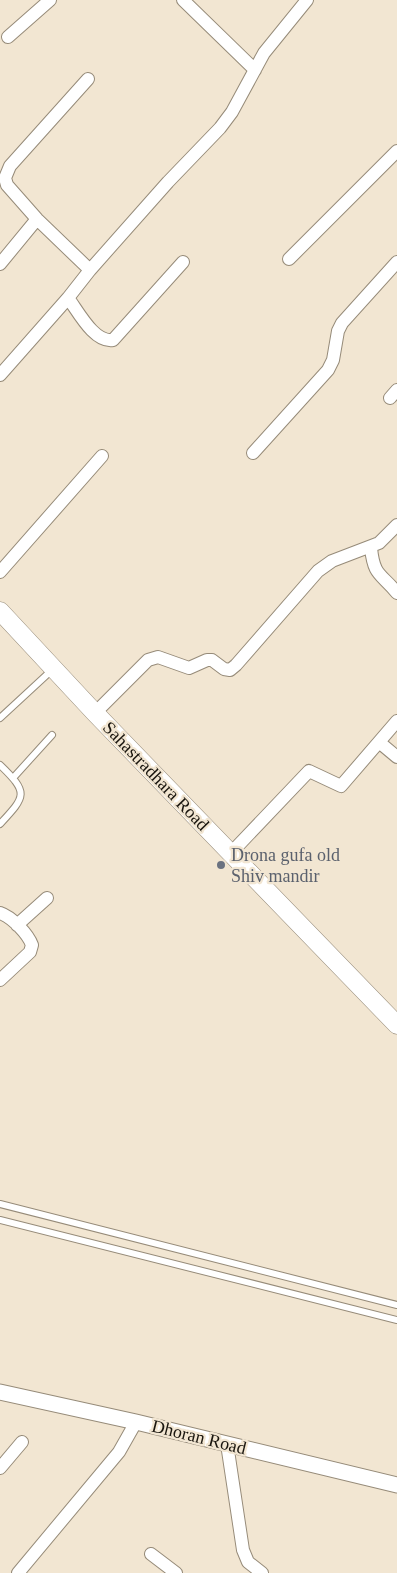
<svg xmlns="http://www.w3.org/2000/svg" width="397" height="1573" viewBox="0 0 397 1573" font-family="Georgia,serif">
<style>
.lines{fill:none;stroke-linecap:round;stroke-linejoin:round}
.service-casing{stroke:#968b79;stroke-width:8}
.minor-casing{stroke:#968b79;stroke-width:14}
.tertiary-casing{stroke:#968b79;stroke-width:17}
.secondary-casing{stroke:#968b79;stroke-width:19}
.service{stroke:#fff;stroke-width:6}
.minor{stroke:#fff;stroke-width:12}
.tertiary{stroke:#fff;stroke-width:15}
.secondary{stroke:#fff;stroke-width:18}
.worship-dot{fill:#6b7280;stroke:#f2e6d2;stroke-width:2}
.labels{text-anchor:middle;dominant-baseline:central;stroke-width:4.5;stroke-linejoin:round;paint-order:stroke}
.street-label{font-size:18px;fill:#1a160f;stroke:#f2e6d2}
.worship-label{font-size:18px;fill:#5b616d;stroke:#f2e6d2;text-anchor:start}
</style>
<rect width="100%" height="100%" fill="#f2e6d2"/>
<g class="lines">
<g class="service-casing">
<path id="service" d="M0,718L52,670
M0,765C29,793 26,796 0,824
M13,778L52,735
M0,1204L397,1305
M0,1220L397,1320"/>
</g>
<g class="minor-casing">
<path id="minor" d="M183,0L255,70
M8,37L50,0
M88,79L10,166L5,178L7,185L37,219L90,270
M289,259L397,151
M0,264L37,219
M68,298C78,311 94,343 113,340L183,262
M0,375L68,298L90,270L168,182L220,128L232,112L264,53L307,0
M390,398L397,390
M253,453L328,370L333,360L338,331L342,323L397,262
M371,548C374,577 381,573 397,593
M0,572L102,456
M95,713L148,660L158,657L189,668L207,660H212L224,669L230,670L236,665L318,571L332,561L379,543L397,525
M379,742L397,757
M231,853L309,771L341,786L397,721
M0,913C12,917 28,934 32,945L30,952L0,980
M17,925L47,898
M227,1444L243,1550L248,1562L262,1573
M0,1468L22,1442
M151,1554L176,1573
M18,1573L119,1452L136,1422"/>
</g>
<g class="tertiary-casing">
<path id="tertiary" d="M0,1392L136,1422L397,1485"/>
</g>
<g class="secondary-casing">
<path id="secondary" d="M0,611L95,713L397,1025"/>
</g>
<use href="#service" class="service"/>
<use href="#minor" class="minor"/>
<use href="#tertiary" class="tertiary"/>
<use href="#secondary" class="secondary"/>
</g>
<circle class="worship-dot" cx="221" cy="865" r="5"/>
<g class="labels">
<g class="street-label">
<text transform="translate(156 776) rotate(46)">Sahastradhara Road</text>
<text transform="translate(199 1437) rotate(14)">Dhoran Road</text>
</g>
<g class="worship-label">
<text x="231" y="855">Drona gufa old<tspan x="231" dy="21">Shiv mandir</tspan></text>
</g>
</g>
</svg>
